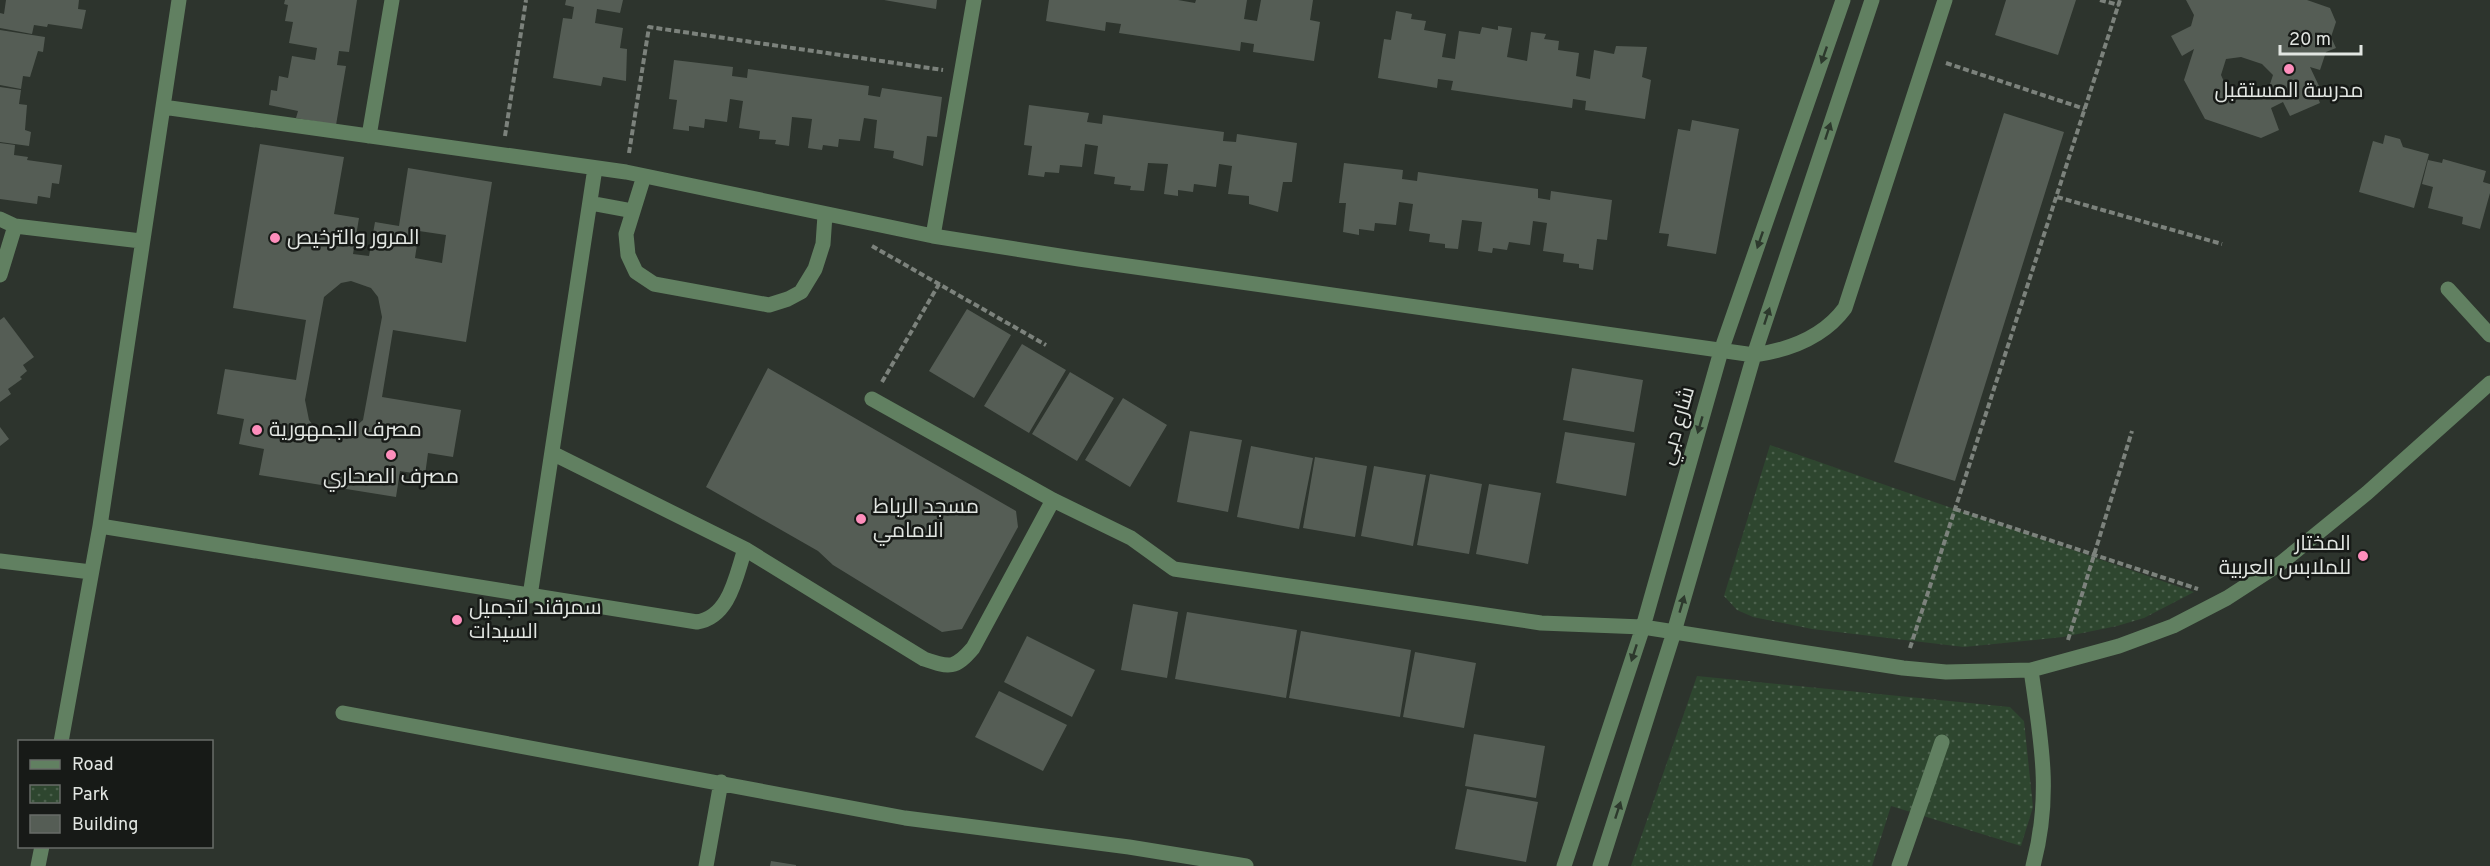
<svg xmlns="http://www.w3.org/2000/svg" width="2490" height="866" viewBox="0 0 2490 866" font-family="Overpass,Cairo,sans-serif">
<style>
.park{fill:url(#park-dots)}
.building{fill:#555d55;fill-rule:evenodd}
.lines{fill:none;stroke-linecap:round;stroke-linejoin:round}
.path{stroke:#7c827c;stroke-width:4;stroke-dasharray:6 3;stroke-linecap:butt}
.minor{stroke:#618061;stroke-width:15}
.oneway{fill:#2d392d}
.poi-dot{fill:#fe8ebc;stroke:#171a17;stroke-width:2}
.labels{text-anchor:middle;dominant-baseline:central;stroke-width:5;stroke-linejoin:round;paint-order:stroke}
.poi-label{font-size:21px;fill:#e2e6e2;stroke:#171a17;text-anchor:start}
.street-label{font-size:21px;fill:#e2e6e2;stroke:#171a17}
</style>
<defs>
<pattern id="park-dots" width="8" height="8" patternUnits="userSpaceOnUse" patternTransform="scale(1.5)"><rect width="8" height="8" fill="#2e462f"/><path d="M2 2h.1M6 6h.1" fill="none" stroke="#4c614d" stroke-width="1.8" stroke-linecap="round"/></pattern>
</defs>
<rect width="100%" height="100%" fill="#2d342d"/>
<path class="park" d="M1770,445L2194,592L2144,618L2117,626L2063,637L1964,647L1812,629L1753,617L1737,610L1724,596Z
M1697,676L2010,707L2024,721L2033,807L2021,846L1891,806L1872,866H1631Z"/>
<path class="building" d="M6,0H79L78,9L86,10L82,29L48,24L47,27L34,25L32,34L0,28V13L4,14Z
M285,0H357L349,52L339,51L337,65L346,66L336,125L296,118L298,111L269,105L271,90L277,91L279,76L288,78L292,56L315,60L317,48L289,43L293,22L285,21L288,5L284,4Z
M566,0H623L620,13L597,9L595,23L623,28L620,48L627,49L626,81L603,77L601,86L553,78L563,18L572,19L574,7L565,5Z
M884,0H937L936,9Z
M1049,0H1178L1195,3L1196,0H1247L1244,19L1257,21L1261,0H1313L1310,20L1320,22L1314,61L1253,52L1254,44L1241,42L1240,51L1119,33L1121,24L1106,22L1105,31L1046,21Z
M2006,0H2076L2058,55L1995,35Z
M2186,0H2307L2330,8L2336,22L2331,37L2336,48L2326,52L2320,70L2310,67L2319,86L2314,88L2320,103L2290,116L2283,102L2271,108L2279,130L2261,138L2205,119L2184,80L2194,49L2182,56L2171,36L2191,26L2194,15ZM2241,57L2262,64L2273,75L2268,90L2250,100L2229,93L2221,75L2226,59Z
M1396,11L1412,14L1411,19L1426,21L1424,30L1446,34L1442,57L1455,59L1459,31L1480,34L1482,27L1498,30V26L1512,28L1507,57L1527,61L1531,32L1546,34L1544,39L1559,41L1558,50L1579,53L1576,76L1590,79L1594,50L1614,54L1616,46L1647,47L1642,77L1651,80L1645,119L1585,110L1586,101L1573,99L1572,108L1451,90L1453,81L1438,79L1437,88L1378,78L1384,39L1391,40Z
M0,30L45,37L43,52L38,51L30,77L23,76L21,89L0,85Z
M674,60L733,67L732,76L747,78L748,69L869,86L868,95L880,97L882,88L942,97L937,137L927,136L923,166L893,158L894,151L874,148L877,120L864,118L860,141L839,139L838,147L823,145L822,150L808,148L812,119L792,117L789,146L775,144L776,140L759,139L760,131L739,128L743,101L730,99L727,122L705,119L704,128L689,126V131L673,129L677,100L669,99Z
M0,87L21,90L19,104L27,105L25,130L31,132L29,146L0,142Z
M1029,105L1089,113L1087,122L1102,124L1103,115L1224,132L1223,141L1236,142L1237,134L1297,143L1292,182H1283L1278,212L1249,204V196L1228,194L1232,166L1219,164L1216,187L1194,184L1193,192L1178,190V196L1164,194L1168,164L1148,163L1144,191L1130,190L1131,186L1114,184L1115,177L1094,174L1098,146L1085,144L1082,167L1060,165L1059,173L1045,172L1044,177L1028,175L1032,146L1024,145Z
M2004,113L2064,132L1955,481L1894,462Z
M1692,120L1739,129L1716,254L1667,246L1669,234L1659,233L1678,129L1690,131Z
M2385,135L2400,139L2403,147L2429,154L2414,208L2359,192L2373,141L2383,144Z
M0,143L15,145L14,155L28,157L27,160L62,165L59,184L52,183L50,198L38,196L37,204L0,199Z
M260,144L344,157L334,214L359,218L353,254L369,256L375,222L399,226L408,168L492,182L466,342L393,330L382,397L461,410L453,457L428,453L425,475L400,471L396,497L259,475L264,449L239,444L244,419L217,414L225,369L296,380L306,320L233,308ZM419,231L446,235L442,263L415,258ZM351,281L371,288L378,297L382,317L363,420L347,434L337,436L316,429L309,420L305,400L324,297L341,283Z
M2443,159L2486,171L2483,182L2490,184V193L2480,229L2462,224L2463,217L2428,208L2433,187L2422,184L2428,160L2442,163Z
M1344,163L1403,170L1402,179L1417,181L1418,172L1538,189V198L1550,200L1551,191L1612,200L1607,240L1597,239L1593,270L1579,268V264L1563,262L1564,254L1543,251L1547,223L1533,221L1530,245L1509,242L1507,250L1493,248L1492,253L1478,251L1482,222L1462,220L1458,249L1445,248V244L1429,242L1430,234L1409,231L1413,204L1399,202L1396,225L1375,223L1374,231L1359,229V235L1343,232L1346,203H1339Z
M967,309L1011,335L974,398L929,371Z
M4,317L34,357L23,365L27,371L20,377L22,379L8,389L11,394L0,402V320Z
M1022,344L1066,370L1029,433L984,406Z
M768,368L1016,511L1018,527L962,629L942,632L833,565L818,551L706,487Z
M1572,368L1643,380L1634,432L1563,420Z
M1070,372L1114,398L1077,461L1032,434Z
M1123,398L1167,425L1130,487L1085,460Z
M0,427L9,439L0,446Z
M1190,431L1242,440L1228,512L1177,502Z
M1565,432L1635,443L1626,496L1556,483Z
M1251,446L1313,458L1299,529L1237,517Z
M1315,457L1367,466L1355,537L1303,528Z
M1374,466L1426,475L1413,546L1361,536Z
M1430,474L1482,484L1469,554L1417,545Z
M1489,484L1541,493L1528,564L1476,554Z
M1133,604L1178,612L1167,678L1121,670Z
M1187,612L1297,630L1286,698L1175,679Z
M1301,631L1411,650L1400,717L1289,698Z
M1027,636L1095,670L1072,717L1004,682Z
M1415,652L1476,663L1464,728L1403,717Z
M999,691L1067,725L1043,771L975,737Z
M1474,734L1545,746L1536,798L1465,786Z
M1467,789L1538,802L1526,862L1455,849Z
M771,861L796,865V866H770Z"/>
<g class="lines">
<path class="path" d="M2100,0L2119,5
M1946,63L2085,109
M505,136L526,0
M629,153L649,27L943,70
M2057,197L2222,244
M872,246L1046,345
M882,382L939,284
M1955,509L2198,589
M2068,640L2132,431
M1910,648L2120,0"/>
<path class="minor" d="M163,107L626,172L933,236L1079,259L1754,355C1789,350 1823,338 1845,308L1945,0
M369,136L392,0
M644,176L626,234L628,255L636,272L654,284L769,305L788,299L801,292L815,269L823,244L825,215
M590,203L633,211
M0,219L15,226L141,241
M933,236L974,0
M0,275L15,226
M2448,289L2490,335
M872,399L1053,500L1131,538L1174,569L1541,623L1643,627L1903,668L1946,672L2031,670L2119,646L2173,626L2227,598L2281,563L2367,493L2490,383
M552,453L745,549L924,659C950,668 955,669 973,648L1053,500
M100,526L697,622C730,617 736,575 745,549
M0,561L91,572
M530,596L595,168
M2031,670C2041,741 2052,795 2033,866
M343,713L905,818L1129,847L1246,866
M61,742L100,526L179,0
M38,866L42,846
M706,866L721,782
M1564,866L1643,627L1721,351L1843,0
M1600,866L1674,632L1754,355L1872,0
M1899,866L1942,742"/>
</g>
<defs><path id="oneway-solid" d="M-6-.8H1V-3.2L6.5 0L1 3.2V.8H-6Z" transform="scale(1.5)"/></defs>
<g class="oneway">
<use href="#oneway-solid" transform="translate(1824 55) rotate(109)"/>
<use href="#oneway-solid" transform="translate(1828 131) rotate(-72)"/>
<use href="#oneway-solid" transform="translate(1760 240) rotate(109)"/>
<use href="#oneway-solid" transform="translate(1767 316) rotate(-72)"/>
<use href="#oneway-solid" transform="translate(1700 425) rotate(106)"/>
<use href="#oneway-solid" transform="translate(1682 604) rotate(-74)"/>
<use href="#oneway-solid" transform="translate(1634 653) rotate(108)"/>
<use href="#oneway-solid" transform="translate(1618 810) rotate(-72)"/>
</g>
<g class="poi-dot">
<circle cx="2289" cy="69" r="6"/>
<circle cx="275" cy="238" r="6"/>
<circle cx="257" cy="430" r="6"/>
<circle cx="391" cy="455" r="6"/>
<circle cx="861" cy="519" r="6"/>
<circle cx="2363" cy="556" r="6"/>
<circle cx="457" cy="620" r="6"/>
</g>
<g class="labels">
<g class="poi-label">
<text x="2289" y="91" text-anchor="middle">مدرسة المستقبل</text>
<text x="287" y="238">المرور والترخيص</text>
<text x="269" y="430">مصرف الجمهورية</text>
<text x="391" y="477" text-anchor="middle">مصرف الصحاري</text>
<text x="873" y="507">مسجد الرباط<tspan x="873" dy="24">الامامي</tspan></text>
<text x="2351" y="544" text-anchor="end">المختار<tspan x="2351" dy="24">للملابس العربية</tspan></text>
<text x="469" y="608">سمرقند لتجميل<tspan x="469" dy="24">السيدات</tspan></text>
</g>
<g class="street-label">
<text transform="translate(1678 426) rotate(-74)">شارع دبي</text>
</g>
</g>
<rect x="18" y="740" width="195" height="108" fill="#171a17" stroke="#686c68" stroke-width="1.5"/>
<rect x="30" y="760" width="30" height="9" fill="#618061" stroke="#686c68" stroke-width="1.5"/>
<text x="72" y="770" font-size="18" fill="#e2e6e2">Road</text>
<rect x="30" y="785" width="30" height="18" fill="url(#park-dots)" stroke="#686c68" stroke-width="1.5"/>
<text x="72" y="800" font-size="18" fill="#e2e6e2">Park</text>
<rect x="30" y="815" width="30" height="18" fill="#555d55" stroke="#686c68" stroke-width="1.5"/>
<text x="72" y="830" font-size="18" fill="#e2e6e2">Building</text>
<path d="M2280 45v9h81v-9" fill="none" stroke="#e2e6e2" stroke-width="3"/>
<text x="2289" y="45" font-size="18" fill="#e2e6e2" stroke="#171a17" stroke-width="4.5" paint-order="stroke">20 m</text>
</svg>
